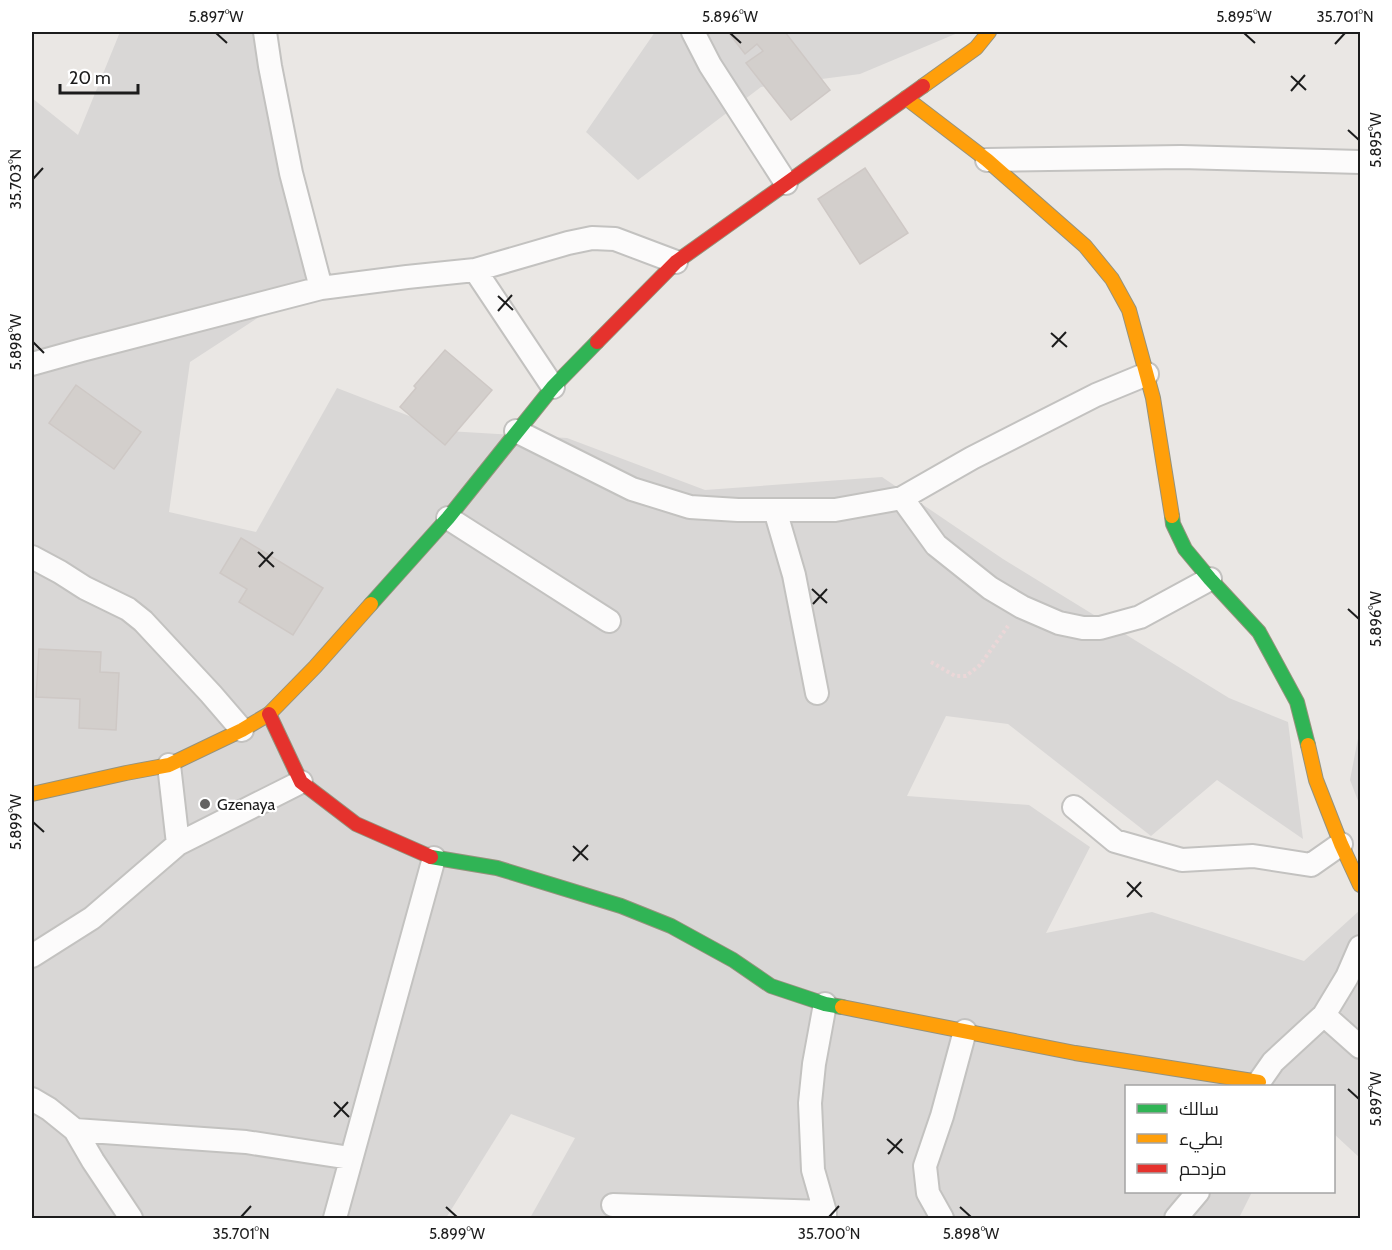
<svg xmlns="http://www.w3.org/2000/svg" width="1392" height="1250" viewBox="0 0 1392 1250" font-family="Cabin,Cairo,sans-serif">
<style>
.residential{fill:#d9d7d6}
.building{fill:#d3cfcc;stroke:#cec8c5;stroke-width:1.5}
.lines{fill:none;stroke-linecap:round;stroke-linejoin:round}
.street-casing{stroke:#c3c2c0;stroke-width:26}
.fast-casing{stroke:#95927c;stroke-width:16}
.slow-casing{stroke:#95927c;stroke-width:16}
.jam-casing{stroke:#95927c;stroke-width:16}
.path{stroke:#ebd7d8;stroke-width:4;stroke-dasharray:3 3;stroke-linecap:butt}
.street{stroke:#fcfbfb;stroke-width:22}
.fast{stroke:#30b455;stroke-width:14}
.slow{stroke:#ff9f0a;stroke-width:14}
.jam{stroke:#e5322d;stroke-width:14}
.ticks{fill:none;stroke:#1c1c1c;stroke-width:2}
.poi-dot{fill:#646362;stroke:#fff;stroke-width:2}
.labels{text-anchor:middle;dominant-baseline:central;stroke-width:4.5;stroke-linejoin:round;paint-order:stroke}
.poi-label{font-size:16px;fill:#1c1c1c;stroke:#fff;text-anchor:start}
.neatline{fill:none;stroke:#1c1c1c;stroke-width:2}
.ticks-label{font-size:15px;text-anchor:middle;fill:#1c1c1c}
</style>
<rect width="100%" height="100%" fill="#eae7e4"/>
<path class="residential" d="M120,32H274L325,274L190,362L169,512L256,532L337,388L448,431L567,438L705,490L882,477L1003,559L1229,698L1288,722L1303,839L1217,780L1151,836L1008,724L946,716L907,796L1029,805L1090,847L1046,933L1152,912L1304,961L1360,910V1158L1334,1134V1086H1126V1192H1252L1239,1218H530L575,1138L511,1114L446,1218H32V98L78,135Z
M655,32H960L860,74L761,87L638,180L586,132Z
M1360,728V806L1350,780Z"/>
<path class="building" d="M728,32H785L830,90L791,120L746,63L763,51L757,44L745,54Z
M865,168L908,233L860,264L818,199Z
M445,350L492,390L445,445L400,407L416,388L414,386Z
M76,385L141,432L114,469L49,423Z
M241,538L323,588L293,635L239,602L247,589L220,573Z
M39,649L101,652L100,672L119,673L116,730L79,728L80,699L36,697Z"/>
<g class="lines">
<g class="street-casing">
<path id="street" d="M265,32L270,66L291,173L321,288
M693,32L710,65L786,183
M987,160L1181,157L1360,162
M475,270L553,387
M32,364L82,350L321,288L407,277L475,270L568,243L592,238L615,239L676,262
M516,431L632,489L690,507L738,510H835L902,498L936,545L990,588L1022,607L1059,623L1083,628H1100L1140,617L1210,579
M902,498L972,458L1096,395L1147,374
M775,510L794,575L817,693
M448,518L609,621
M32,557L60,572L85,588L128,609L143,621L211,694L242,730
M1074,807L1115,841L1182,860L1253,856L1311,865L1341,844
M178,844L301,782
M32,956L92,918L178,844L169,765
M825,1004L814,1064L810,1103L813,1170L825,1212V1218
M1324,1015L1360,1047
M1258,1086L1259,1082L1273,1062L1324,1015L1347,977L1360,947
M32,1099L49,1109L75,1130L93,1161L131,1218
M75,1130L246,1142L350,1158
M613,1205L825,1212
M335,1218L434,858
M942,1218L928,1193L925,1166L942,1116L965,1031
M1176,1218L1198,1192"/>
</g>
<g class="fast-casing">
<path id="fast" d="M1172,516L1173,524L1185,549L1210,579L1259,632L1297,702L1308,745
M371,604L448,518L553,387L597,342
M431,857L497,868L621,906L671,926L733,960L771,986L825,1004L842,1007"/>
</g>
<g class="slow-casing">
<path id="slow" d="M923,86L976,48L989,32
M906,98L987,160L1085,246L1112,279L1129,310L1153,398L1172,516
M1308,745L1316,780L1341,844L1360,885
M32,794L126,773L169,765L242,730L269,714L315,667L371,604
M842,1007L1075,1053L1259,1082"/>
</g>
<g class="jam-casing">
<path id="jam" d="M597,342L676,262L923,86
M269,714L301,782L356,824L431,857"/>
</g>
<path class="path" d="M931,662L955,676H966L980,665L1008,626"/>
<use href="#street" class="street"/>
<use href="#fast" class="fast"/>
<use href="#slow" class="slow"/>
<use href="#jam" class="jam"/>
</g>
<path class="ticks" d="M216,33L227,43M730,33L741,43M1244,33L1255,43M1335,44L1345,33M1291,76L1306,90M1291,91L1305,75M1348,130L1359,140M33,179L43,168M498,296L513,310M498,311L512,295M1051,333L1067,347M33,342L44,353M1052,347L1066,332M258,552L274,567M259,567L273,552M812,589L827,603M813,604L827,589M1348,609L1359,619M33,822L44,832M573,846L588,860M573,861L588,845M1127,882L1142,897M1127,897L1141,882M1348,1089L1359,1099M334,1102L349,1117M334,1117L348,1102M887,1139L903,1153M888,1154L902,1139M446,1207L457,1217M960,1207L971,1217M241,1217L251,1206M829,1217L839,1206"/>
<circle class="poi-dot" cx="205" cy="804" r="6"/>
<g class="labels">
<g class="poi-label">
<text x="217" y="804">Gzenaya</text>
</g>
</g>
<rect width="1392" height="1250" fill="none" stroke="#ffffff" stroke-width="66"/>
<rect x="1125" y="1085" width="210" height="108" fill="#ffffff" stroke="#a4a4a4" stroke-width="1.5"/>
<rect x="1137" y="1104" width="30" height="9" fill="#30b455" stroke="#a4a4a4" stroke-width="1.5"/>
<text x="1179" y="1115" font-size="18" fill="#1c1c1c">سالك</text>
<rect x="1137" y="1134" width="30" height="9" fill="#ff9f0a" stroke="#a4a4a4" stroke-width="1.5"/>
<text x="1179" y="1145" font-size="18" fill="#1c1c1c">بطيء</text>
<rect x="1137" y="1164" width="30" height="9" fill="#e5322d" stroke="#a4a4a4" stroke-width="1.5"/>
<text x="1179" y="1175" font-size="18" fill="#1c1c1c">مزدحم</text>
<path d="M60 84v9h78v-9" fill="none" stroke="#1c1c1c" stroke-width="3"/>
<text x="69" y="84" font-size="18" fill="#1c1c1c" stroke="#ffffff" stroke-width="4.5" paint-order="stroke">20 m</text>
<rect x="33" y="33" width="1326" height="1184" class="neatline"/>
<g class="ticks-label">
<text x="216" y="22">5.897°W</text>
<text x="730" y="22">5.896°W</text>
<text x="1244" y="22">5.895°W</text>
<text x="1345" y="22">35.701°N</text>
<text transform="translate(1376 140) rotate(-90)" y="5">5.895°W</text>
<text transform="translate(16 179) rotate(-90)" y="5">35.703°N</text>
<text transform="translate(16 342) rotate(-90)" y="5">5.898°W</text>
<text transform="translate(1376 619) rotate(-90)" y="5">5.896°W</text>
<text transform="translate(16 822) rotate(-90)" y="5">5.899°W</text>
<text transform="translate(1376 1099) rotate(-90)" y="5">5.897°W</text>
<text x="241" y="1239">35.701°N</text>
<text x="457" y="1239">5.899°W</text>
<text x="829" y="1239">35.700°N</text>
<text x="971" y="1239">5.898°W</text>
</g>
</svg>
